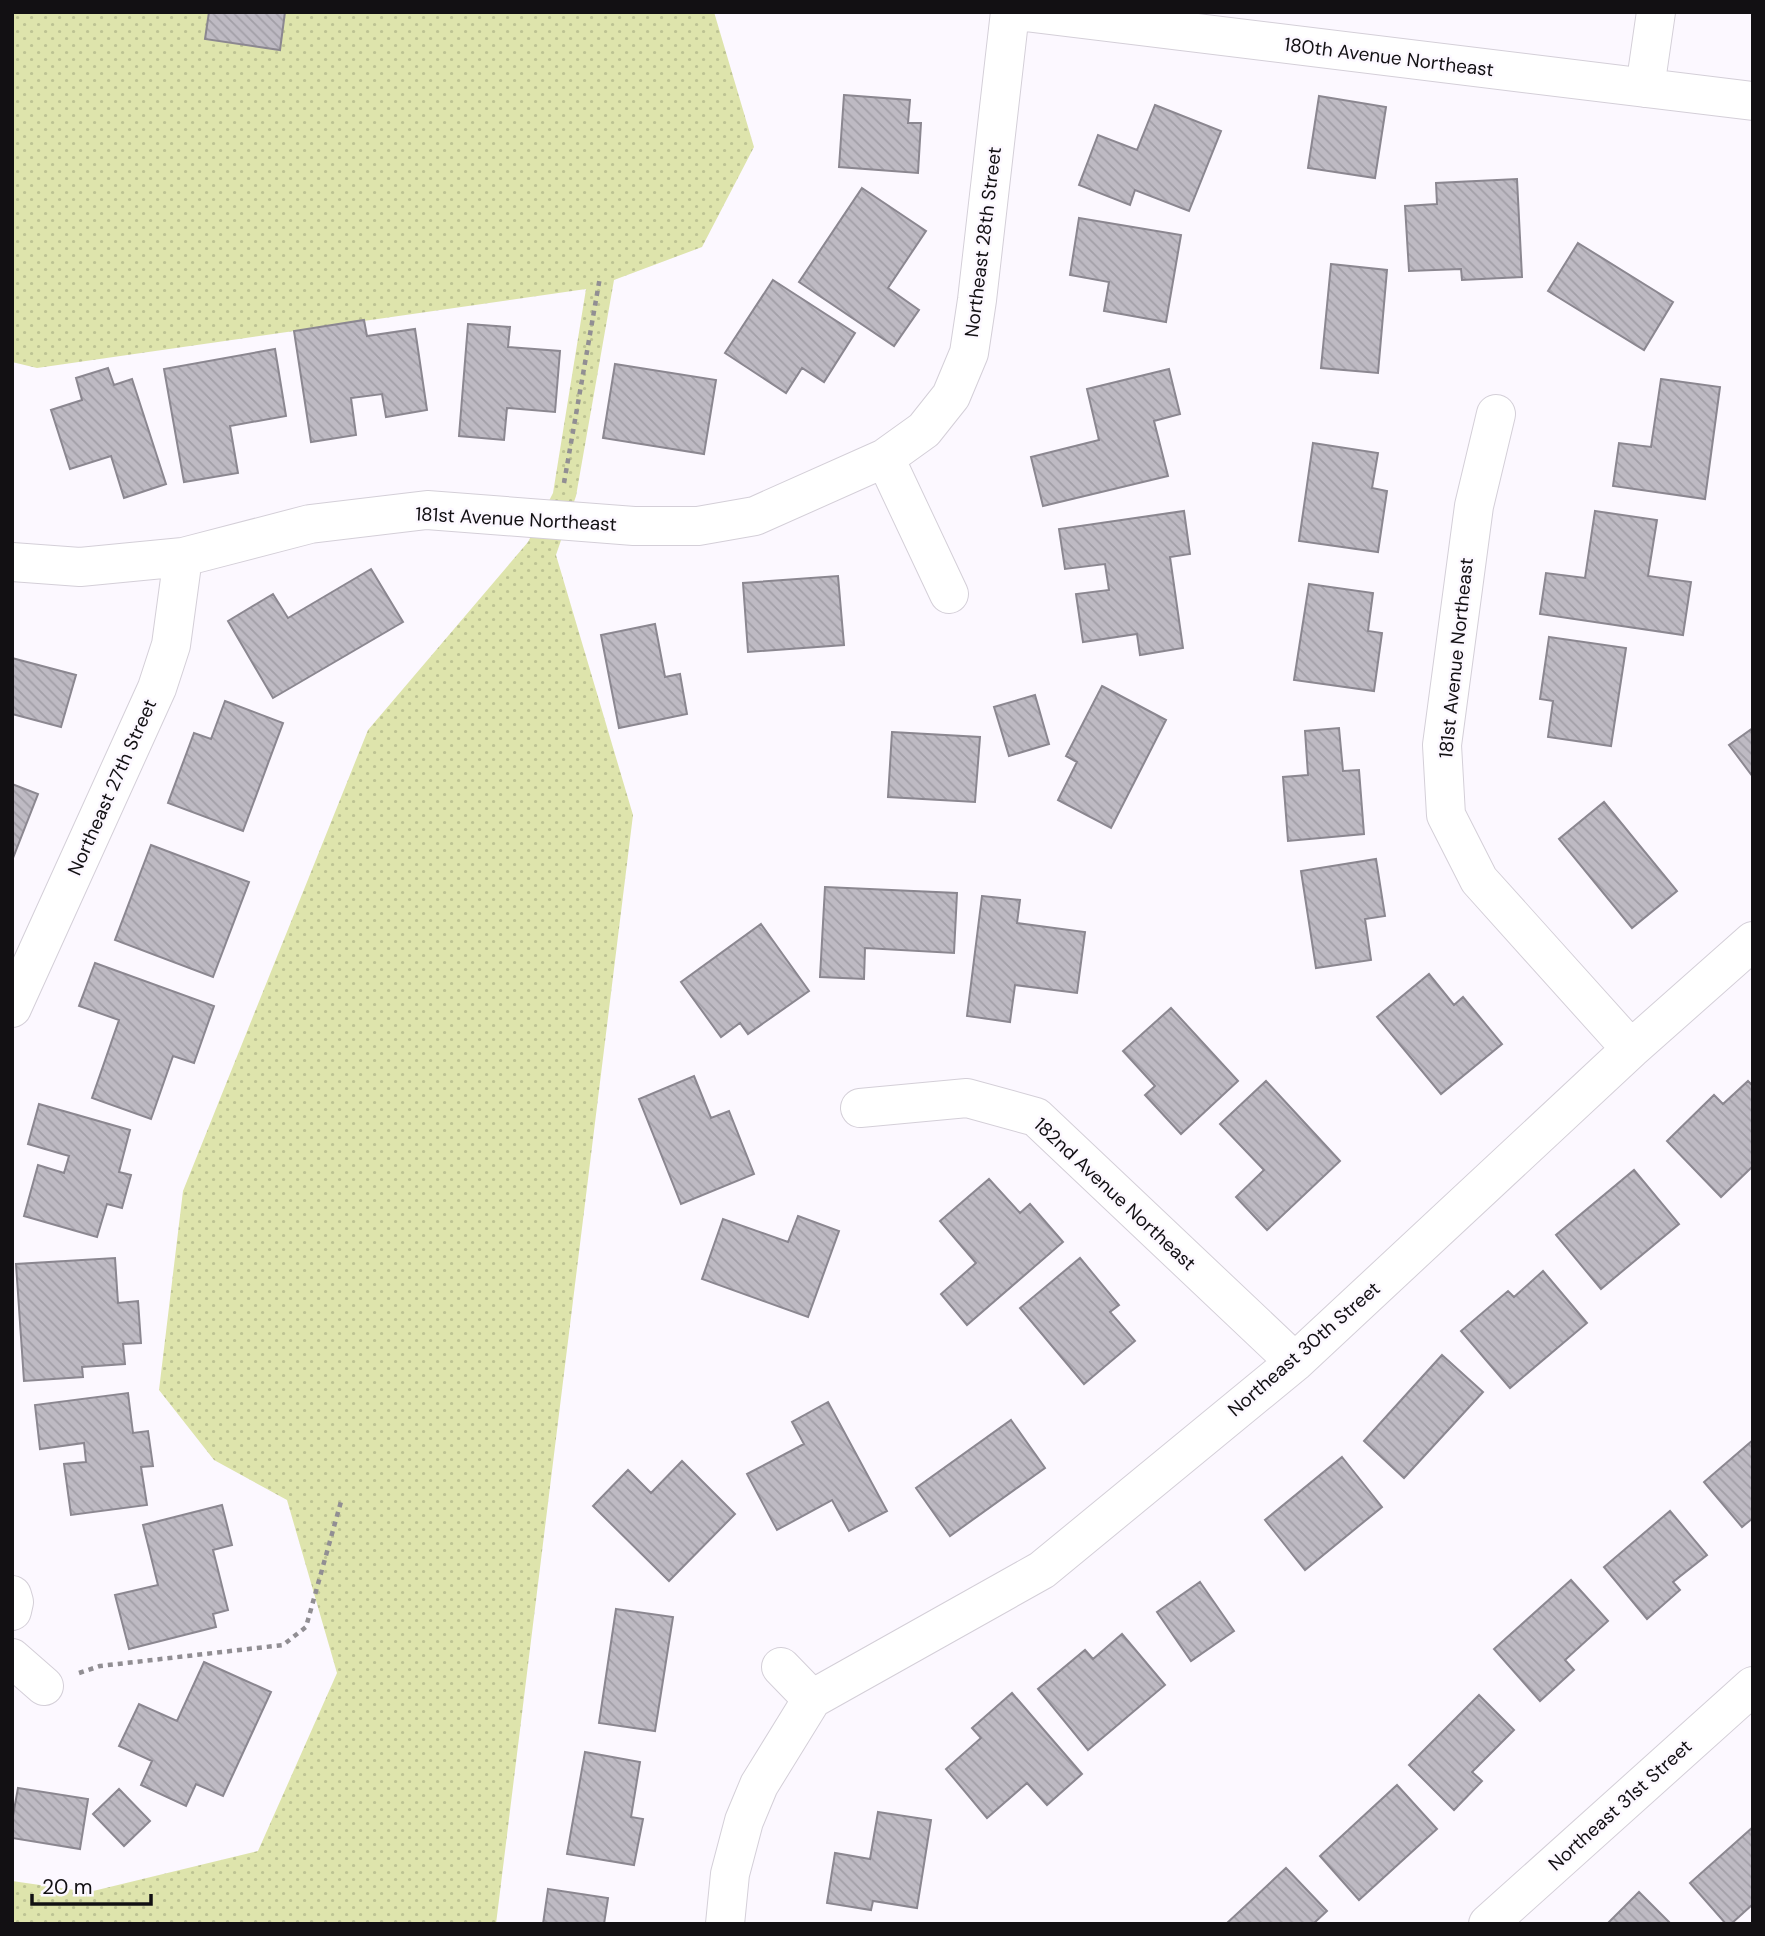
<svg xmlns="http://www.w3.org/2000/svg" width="1765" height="1936" viewBox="0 0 1765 1936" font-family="'DM Sans',sans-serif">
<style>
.grass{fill:url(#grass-dots)}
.building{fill:url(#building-back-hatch);stroke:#8b8790;stroke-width:2}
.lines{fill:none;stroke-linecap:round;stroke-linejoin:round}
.minor-casing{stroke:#d4cfd8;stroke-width:40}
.path{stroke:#918e93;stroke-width:4.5;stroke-dasharray:5 5;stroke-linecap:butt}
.minor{stroke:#fff;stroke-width:38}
.labels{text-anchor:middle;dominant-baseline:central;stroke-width:5;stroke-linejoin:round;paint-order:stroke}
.street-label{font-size:19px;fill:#121013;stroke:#fcf8ff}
</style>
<defs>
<pattern id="grass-dots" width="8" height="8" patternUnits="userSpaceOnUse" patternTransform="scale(1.75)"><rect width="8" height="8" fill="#dee4ac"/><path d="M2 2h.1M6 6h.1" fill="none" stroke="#bdc393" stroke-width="1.8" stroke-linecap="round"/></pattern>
<pattern id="building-back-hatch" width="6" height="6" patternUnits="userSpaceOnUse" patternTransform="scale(1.75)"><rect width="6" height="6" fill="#bebac3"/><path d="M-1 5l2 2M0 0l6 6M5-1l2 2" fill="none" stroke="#a29fa7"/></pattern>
</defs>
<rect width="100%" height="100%" fill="#fcf8ff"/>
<path class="grass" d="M12,12H714L754,147L702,247L614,280L576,496L556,555L633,815L496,1924H12V1881L89,1892L258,1851L337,1673L287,1500L214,1460L159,1390L183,1191L368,730L528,542L553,493L586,289L37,368L12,362Z"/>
<path class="building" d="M209,12H285L280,50L205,39Z
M844,95L910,100L908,123H921L918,173L839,167Z
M1319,96L1386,107L1375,178L1308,168Z
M1155,105L1221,131L1189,211L1135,190L1130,205L1079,185L1098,135L1137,150Z
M1517,179L1522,277L1462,280L1461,269L1409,271L1405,206L1437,204L1436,183Z
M862,188L926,231L888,288L919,310L894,346L799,282Z
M1079,218L1181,235L1166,322L1104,311L1109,282L1070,275Z
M1578,243L1673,302L1644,350L1548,291Z
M1331,264L1387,270L1378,373L1321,368Z
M773,280L855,333L824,382L802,368L786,393L725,353Z
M364,320L367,336L415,329L427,410L386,417L382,394L351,398L356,435L311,442L294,331Z
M468,324L510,327L508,347L560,351L555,412L507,408L504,440L459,436Z
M275,349L286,416L230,426L238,473L184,482L164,369Z
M615,364L716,380L704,454L603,438Z
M108,368L114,385L132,379L166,484L124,498L111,456L70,469L51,410L82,400L76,378Z
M1169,369L1180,414L1154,421L1168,476L1043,506L1031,457L1099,440L1087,389Z
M1661,379L1720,387L1705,499L1613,486L1619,443L1651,447Z
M1313,443L1378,453L1372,488L1387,491L1378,552L1299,541Z
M1184,511L1190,554L1170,557L1183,648L1140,655L1137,634L1083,642L1076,594L1109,590L1105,564L1065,569L1059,529Z
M1595,511L1657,520L1648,576L1691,582L1683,635L1540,614L1546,573L1585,578Z
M371,569L403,622L273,698L228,621L273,594L288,618Z
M838,576L844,645L748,652L743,583Z
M1309,584L1373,593L1368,631L1382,633L1374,691L1294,680Z
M655,624L665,677L680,674L687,714L619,728L601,635Z
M1549,637L1626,648L1611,746L1548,737L1553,701L1540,699Z
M12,658L76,675L61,727L12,714Z
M1102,686L1166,720L1111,828L1058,800L1077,762L1066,756Z
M1035,695L1049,744L1009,756L994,707Z
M225,701L283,723L243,831L168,803L194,733L211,739Z
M1339,728L1343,771L1359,770L1364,834L1288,841L1283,777L1308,775L1305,731Z
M1753,728V777L1729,745Z
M892,732L980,737L975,802L888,797Z
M12,784L38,794L13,858H12Z
M1604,802L1677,891L1632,928L1559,839Z
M151,845L249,882L213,977L115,940Z
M1376,859L1385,916L1365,919L1371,960L1316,968L1301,871Z
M825,887L957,893L954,953L865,948L864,979L820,977Z
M982,896L1020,900L1017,923L1085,932L1077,993L1015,985L1010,1022L967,1016Z
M761,924L809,991L748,1034L740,1023L721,1037L681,982Z
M95,963L214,1006L194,1063L173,1056L151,1119L92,1098L119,1020L79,1006Z
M1429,974L1454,1005L1463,997L1502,1044L1441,1094L1377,1017Z
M1171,1008L1238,1081L1181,1134L1145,1095L1155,1086L1123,1051Z
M694,1076L711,1118L729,1111L754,1174L681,1204L639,1099Z
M1266,1081L1340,1161L1267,1230L1236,1197L1264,1170L1220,1124Z
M1748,1081L1753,1086V1166L1721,1197L1667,1141L1714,1095L1723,1104Z
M39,1104L130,1130L119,1172L131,1175L122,1208L107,1204L97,1237L24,1216L38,1165L64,1173L69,1156L28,1144Z
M1634,1170L1679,1224L1601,1289L1556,1235Z
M989,1179L1020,1213L1030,1204L1063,1242L967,1325L941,1294L976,1263L940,1221Z
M798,1216L839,1231L808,1317L702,1279L723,1219L788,1242Z
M115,1258L118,1303L138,1301L141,1343L123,1344L125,1364L82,1367L83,1377L24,1381L16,1264Z
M1080,1258L1119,1305L1110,1312L1135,1341L1084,1384L1020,1308Z
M1543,1271L1587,1323L1510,1388L1461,1331L1508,1291L1514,1297Z
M1442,1355L1483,1392L1404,1478L1364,1441Z
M128,1393L133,1433L148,1431L153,1466L141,1467L147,1505L71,1515L64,1464L86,1462L84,1443L40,1449L35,1405Z
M828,1402L887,1511L849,1531L832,1500L777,1530L747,1474L804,1444L792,1422Z
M1011,1420L1045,1468L950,1536L916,1488Z
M1753,1440V1518L1742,1527L1704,1482Z
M1342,1457L1382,1507L1305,1570L1265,1520Z
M682,1461L735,1514L669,1581L593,1506L628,1470L651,1493Z
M222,1505L232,1545L213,1550L228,1610L213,1614L216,1627L129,1649L115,1595L158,1585L143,1525Z
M1670,1511L1707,1555L1673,1582L1680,1590L1647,1619L1604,1567Z
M1571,1580L1608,1621L1565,1660L1574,1670L1540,1701L1494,1649Z
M1200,1582L1234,1631L1191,1661L1157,1612Z
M616,1609L673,1617L655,1731L599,1723Z
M1122,1634L1165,1685L1088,1750L1038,1689L1085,1650L1093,1659Z
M204,1662L271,1692L223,1796L196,1784L186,1806L141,1785L152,1761L119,1746L139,1704L177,1721Z
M1012,1693L1082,1774L1047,1805L1027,1783L987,1818L946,1769L981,1738L972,1728Z
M1479,1695L1514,1730L1472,1772L1482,1781L1454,1810L1409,1765Z
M585,1752L640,1762L631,1817L643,1819L634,1865L567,1854Z
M1397,1785L1437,1829L1359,1900L1320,1856Z
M18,1788L88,1799L80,1849L12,1838V1821Z
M119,1789L150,1821L124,1846L93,1814Z
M878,1812L931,1820L917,1908L873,1901L871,1910L827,1903L835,1853L870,1859Z
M1753,1827V1904L1731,1924H1726L1690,1883Z
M1286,1868L1327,1911L1313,1924H1226Z
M548,1889L608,1898L604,1924H543Z
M1639,1892L1671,1924H1607Z"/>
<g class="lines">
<g class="minor-casing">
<path id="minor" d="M1025,12L1753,101
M1645,88L1656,12
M1496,414L1474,506L1442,745L1446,815L1479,880L1631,1049
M12,562L80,567L183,557L310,524L427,510L634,526H698L755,516L885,458
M949,594L885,458L924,430L951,396L969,353L977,300L1010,12
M12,1008L157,688L171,645L183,557
M860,1108L967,1098L1036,1117L1295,1362
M12,1595L14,1602L12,1611
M12,1658L44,1686
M781,1667L812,1699
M725,1924L730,1874L744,1821L759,1785L812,1699L1042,1570L1295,1362L1631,1049L1753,941
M1488,1924L1753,1686"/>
</g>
<path class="path" d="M564,483L600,277
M79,1673L100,1666L283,1645L306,1627L342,1498"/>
<use href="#minor" class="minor"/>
</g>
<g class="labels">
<g class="street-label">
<text transform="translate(1389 57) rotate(7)">180th Avenue Northeast</text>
<text transform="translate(983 242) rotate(-83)">Northeast 28th Street</text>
<text transform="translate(516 519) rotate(3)">181st Avenue Northeast</text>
<text transform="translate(1456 658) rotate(-84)">181st Avenue Northeast</text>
<text transform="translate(112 787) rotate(-66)">Northeast 27th Street</text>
<text transform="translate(1115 1194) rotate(43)">182nd Avenue Northeast</text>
<text transform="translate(1304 1349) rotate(-41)">Northeast 30th Street</text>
<text transform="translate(1620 1805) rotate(-42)">Northeast 31st Street</text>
</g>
</g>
<rect width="1765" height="1936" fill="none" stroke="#121013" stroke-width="28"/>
<path d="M32 1894v10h119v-10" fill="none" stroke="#121013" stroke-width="3.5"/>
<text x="42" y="1894" font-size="21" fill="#121013" stroke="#fcf8ff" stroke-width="5" paint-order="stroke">20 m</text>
</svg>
